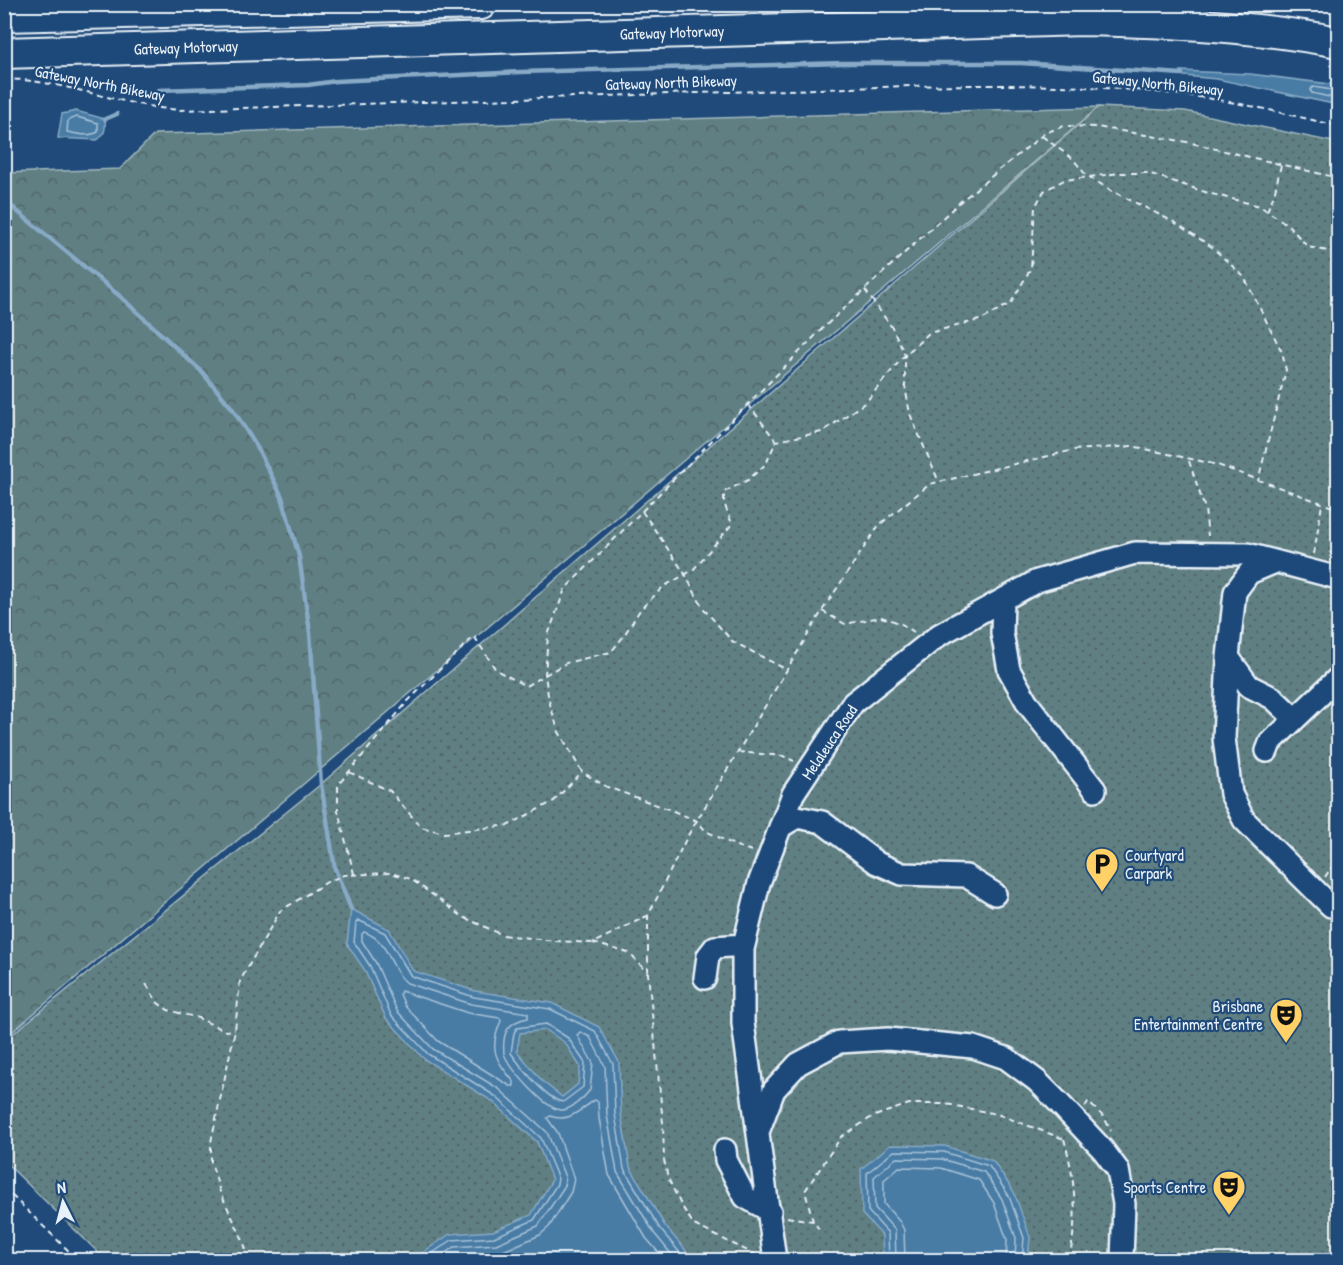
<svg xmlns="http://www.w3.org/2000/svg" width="1343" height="1265" viewBox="0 0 1343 1265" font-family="'Patrick Hand',sans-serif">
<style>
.forest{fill:url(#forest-crowns);stroke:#a3b8be;stroke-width:1.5}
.park{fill:url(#park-dots);stroke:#a3b8be;stroke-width:1.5}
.water{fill:#487ba5;stroke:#88aac6;stroke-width:1.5;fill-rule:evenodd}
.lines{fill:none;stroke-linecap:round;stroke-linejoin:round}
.shore{stroke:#a8c2d7;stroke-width:1.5}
.stream{stroke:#88aac6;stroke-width:4.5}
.minor-casing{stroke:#e8f1f8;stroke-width:26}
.highway-casing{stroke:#e8f1f8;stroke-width:34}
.path{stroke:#e8f1f8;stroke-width:2;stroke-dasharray:6 4.5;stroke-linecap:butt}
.minor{stroke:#1f4a7a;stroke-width:21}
.highway{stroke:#1f4a7a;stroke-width:30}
.labels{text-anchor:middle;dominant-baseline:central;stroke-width:4.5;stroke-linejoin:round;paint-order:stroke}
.street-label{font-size:16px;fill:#e8f1f8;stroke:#1f4a7a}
.poi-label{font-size:16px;fill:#e8f1f8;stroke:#1f4a7a;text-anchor:end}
</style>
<defs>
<pattern id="forest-crowns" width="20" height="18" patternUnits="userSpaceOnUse" patternTransform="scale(1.5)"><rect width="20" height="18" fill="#5e7f83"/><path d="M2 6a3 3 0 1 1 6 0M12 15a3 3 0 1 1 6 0" fill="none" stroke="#536669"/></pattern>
<pattern id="park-dots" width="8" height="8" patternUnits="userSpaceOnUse" patternTransform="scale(1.5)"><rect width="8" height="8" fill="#5e7f83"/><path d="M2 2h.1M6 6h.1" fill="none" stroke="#536669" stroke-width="1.8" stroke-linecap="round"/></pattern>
</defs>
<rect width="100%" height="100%" fill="#1f4a7a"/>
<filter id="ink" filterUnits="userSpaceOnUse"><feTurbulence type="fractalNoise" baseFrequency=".0167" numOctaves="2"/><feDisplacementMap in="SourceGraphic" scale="12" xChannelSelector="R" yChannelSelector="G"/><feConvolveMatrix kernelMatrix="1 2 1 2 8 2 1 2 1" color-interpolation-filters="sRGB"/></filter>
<g filter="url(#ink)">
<path class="forest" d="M1099,107L5,1038V173L120,169L155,134Z"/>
<path class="park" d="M1099,107L1185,111L1338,143V1260H106L5,1162L4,1041L321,784Z"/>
<path class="water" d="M1181,71L1250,74L1338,85V105L1217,79L1184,76Z
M76,111L105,119C106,129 105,135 97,140L58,138L62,114Z
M351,909L389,929L413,971L475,991L552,1003L599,1027L619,1062L621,1114L630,1167L665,1226L694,1260H415L416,1257L450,1234L493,1231L531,1215L552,1180L537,1142L492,1101L424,1059L386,1018L364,969L347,944ZM546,1030L565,1043L580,1066L578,1084L562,1097L542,1081L517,1051L520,1033Z
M890,1145L945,1146L993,1161L1014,1192L1030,1237L1028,1260H883L882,1235L862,1214L861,1169Z"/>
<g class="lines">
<path class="shore" d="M1338,91L1313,87L1310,90L1312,93L1338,99
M77,117L98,123V132C89,137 76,134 67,132L68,120Z
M401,991L468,1013L500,1018L501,1021C488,1050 496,1060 514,1082V1086H510L438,1041L405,1006L400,994Z
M546,1024L568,1038L585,1063L583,1087L563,1102C547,1100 520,1066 511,1053L514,1033L517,1028Z
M422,1260L452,1240L494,1237L534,1220L557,1184L558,1179L541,1138L495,1096L428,1054L391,1015L370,966L354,942L356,923L358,920L385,933L411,976L474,997L550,1009L595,1031L613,1064L615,1114L624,1169L660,1229L686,1260
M435,1260L454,1247L496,1244L538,1226L564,1187L565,1177L547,1132L499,1089L433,1049L397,1011L376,963L362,941V934L364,932C391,941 388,968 407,983L471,1004L528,1013V1018C507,1022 502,1033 504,1054C510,1068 544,1108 560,1110C570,1111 584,1098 590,1090L593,1063L577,1035L580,1032L590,1037L605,1066L607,1115L617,1172L654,1233L676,1260
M451,1260L458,1256L501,1252L540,1235L549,1227L571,1192L574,1179L558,1133L547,1118L550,1116C570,1123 579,1110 595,1100L598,1102L599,1118L609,1175L646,1238L665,1260
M889,1260L888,1233L868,1211L867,1173L894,1151L944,1152L989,1166L1009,1196L1024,1238L1022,1260
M896,1260L895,1230L875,1208L874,1177L896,1158L942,1159L984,1172L1002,1199L1016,1238L1015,1260
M905,1260L904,1230L900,1222L884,1204V1180L899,1167L941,1168L979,1180L994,1203L1007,1240L1006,1260"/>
<path class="stream" d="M159,90L308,85L336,81L520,72L844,63H1021L1182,74
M105,119L117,114
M4,198L11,206L121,297L201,371L232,408L258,449L282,497L299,556L310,633L321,784L335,869L351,909"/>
<g class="minor-casing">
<path id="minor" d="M1275,562L1249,573L1235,592L1228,657L1224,738L1231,794L1244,820L1331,906L1338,907
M1003,600L1002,633L1009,670L1028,704L1095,790
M1228,657L1249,686L1273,698L1295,719
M1267,751L1270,743L1338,678
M780,827L797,817L822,822L877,863L902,874L966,876L995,894
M705,978L708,956L715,947L744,945
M758,1132L774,1090L798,1064L839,1042L888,1039L973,1047L1006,1058L1037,1081L1059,1103L1103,1150L1118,1170L1124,1204L1122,1260
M725,1150L726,1160L745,1197L770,1211
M775,1260L743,1023V949L759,883L793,794L853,703L939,635L1037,581L1135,553L1247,554L1338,578"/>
</g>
<g class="highway-casing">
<path id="highway" d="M4,16L481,4
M4,53L1083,20C1168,22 1255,26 1338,42"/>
</g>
<path class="path" d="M4,79C65,80 120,106 180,110L910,86C1003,84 1098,84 1191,96C1241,102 1290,115 1338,126
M1042,136L1073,159L1086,175L1112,191L1174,222L1212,247L1244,277L1282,352L1286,370L1258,481
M1267,211L1274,195L1281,165
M865,290L893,329L905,355V386L910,414L939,482
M748,404L776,441
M1189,461L1205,509L1208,536
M642,511L685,574L703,608L732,641L787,670
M1314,554L1322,504
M822,611L845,624L881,617L900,623L914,632
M738,752L783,756L794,761
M349,772L390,791L421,827L444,833L509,825L554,801L582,772
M752,851L736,846L706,831L697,821L671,810L607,787L582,772L558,730L549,701L545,675L566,663L611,652L623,637L640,610L663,587L693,570L732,524L724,503V492L748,480L766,464L776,441L822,432L866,402L902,358L929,333L983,319L1011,303L1031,268L1035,207L1044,191L1064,180L1121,173H1148L1208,193L1260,206L1288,225L1308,247L1338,253
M1331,868L1338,861
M354,874L338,811V785L408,701L474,636L496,670L526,686L545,675L548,635L565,589L823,328L961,201L1045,133L1064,126L1097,127L1187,142L1338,178
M1325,877L1331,868L1338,876
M593,943L629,953L648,973L663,1123L664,1160L668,1178L681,1205L694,1225L756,1255
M648,973V916L687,837L822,611L879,525L930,484L1074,450L1132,446L1218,465L1338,509
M146,984L158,1003L168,1010L198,1018L226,1031L235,1030
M1085,1107L1088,1102L1104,1117L1111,1131
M1064,1139C1076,1181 1078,1218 1069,1260
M4,1188L78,1260
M787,1217L813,1221L819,1229
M813,1221L805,1191L841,1137L872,1117L909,1104H946L997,1114L1064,1139
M249,1260L243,1240L220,1192L211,1162V1142L235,1030L240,981L280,911L327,882L344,875L391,873L411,879L463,917L503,935L556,941L593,943L647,916"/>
<use href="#minor" class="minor"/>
<use href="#highway" class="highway"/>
</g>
</g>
<defs>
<g id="parking-pin" transform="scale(1.725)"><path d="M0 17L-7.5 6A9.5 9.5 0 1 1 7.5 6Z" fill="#ffd166" stroke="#1f4a7a"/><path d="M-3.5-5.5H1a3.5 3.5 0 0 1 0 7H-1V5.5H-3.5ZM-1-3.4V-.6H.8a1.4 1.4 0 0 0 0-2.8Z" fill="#111"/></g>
<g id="theatre-pin" transform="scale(1.725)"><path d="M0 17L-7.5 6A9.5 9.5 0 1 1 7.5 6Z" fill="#ffd166" stroke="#1f4a7a"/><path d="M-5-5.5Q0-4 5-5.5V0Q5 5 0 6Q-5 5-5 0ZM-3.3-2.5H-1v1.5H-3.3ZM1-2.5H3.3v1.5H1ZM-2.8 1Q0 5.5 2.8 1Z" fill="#111"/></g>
</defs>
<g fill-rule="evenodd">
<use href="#parking-pin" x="1102" y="864"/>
<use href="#theatre-pin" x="1286" y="1015"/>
<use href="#theatre-pin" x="1229" y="1187"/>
</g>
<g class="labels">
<g class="street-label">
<text transform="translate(672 32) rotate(-2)">Gateway Motorway</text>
<text transform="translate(186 47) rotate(-2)">Gateway Motorway</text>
<text transform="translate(671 82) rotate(-2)">Gateway North Bikeway</text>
<text transform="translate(100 83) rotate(11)">Gateway North Bikeway</text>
<text transform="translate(1158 83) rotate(6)">Gateway North Bikeway</text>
<text transform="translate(829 742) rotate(-56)">Melaleuca Road</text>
</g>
<g class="poi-label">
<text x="1125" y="855" text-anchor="start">Courtyard<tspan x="1125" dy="18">Carpark</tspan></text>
<text x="1263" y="1006">Brisbane<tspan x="1263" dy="18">Entertainment Centre</tspan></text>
<text x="1206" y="1187">Sports Centre</text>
</g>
</g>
<rect width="1343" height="1265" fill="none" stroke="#1f4a7a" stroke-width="24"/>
<rect x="12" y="12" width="1319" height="1241" fill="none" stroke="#e8f1f8" stroke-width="2" filter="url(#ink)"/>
<g transform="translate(63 1202) rotate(354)" stroke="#1f4a7a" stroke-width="4.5" paint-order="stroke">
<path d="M0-4.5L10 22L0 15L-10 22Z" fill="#e8f1f8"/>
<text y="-9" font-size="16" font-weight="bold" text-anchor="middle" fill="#e8f1f8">N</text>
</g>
</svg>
